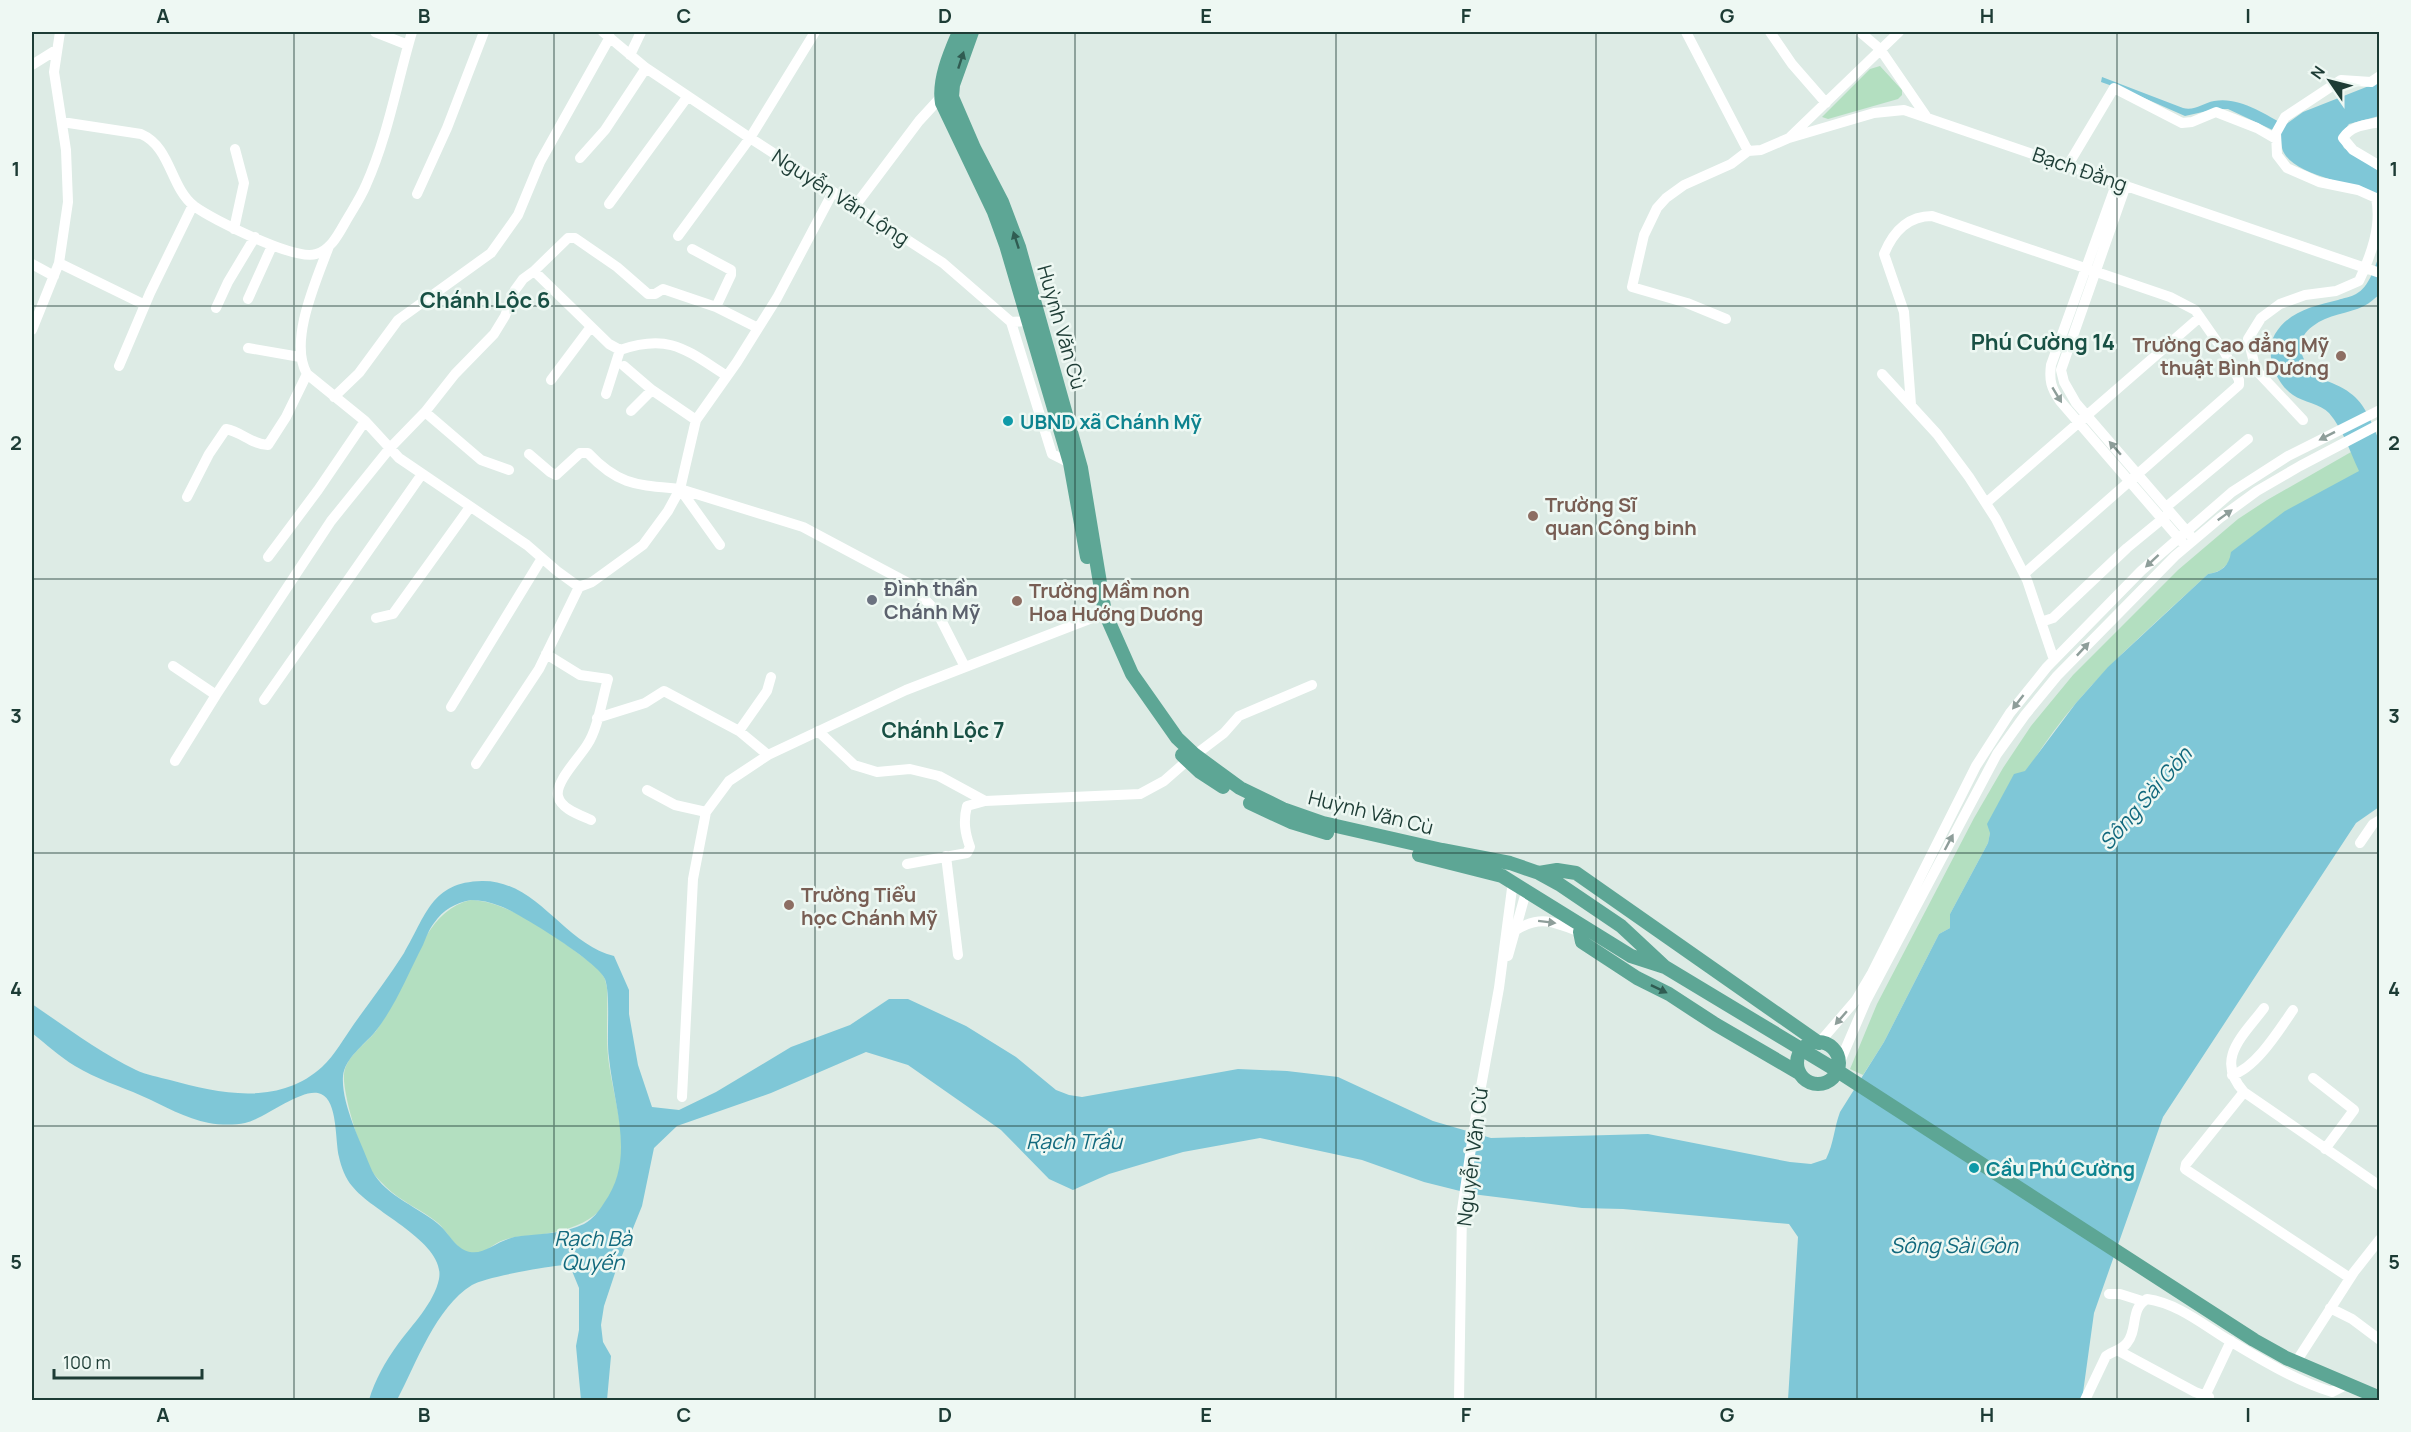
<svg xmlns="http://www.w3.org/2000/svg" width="2411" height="1432" viewBox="0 0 2411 1432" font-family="Manrope,sans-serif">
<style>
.green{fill:#b3dfc0}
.water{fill:#7fc7d7;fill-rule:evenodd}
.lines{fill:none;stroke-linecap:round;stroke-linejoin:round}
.minor{stroke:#fff;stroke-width:10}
.major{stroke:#5da695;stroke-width:14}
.oneway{fill:#305c52}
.oneway2{fill:#8e9e9a}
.grid{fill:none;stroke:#1d3c35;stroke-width:1.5;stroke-opacity:0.55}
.education-dot{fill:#8d6e63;stroke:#eef8f3;stroke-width:2}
.culture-dot{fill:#0f9aa8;stroke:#eef8f3;stroke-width:2}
.worship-dot{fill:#6b7280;stroke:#eef8f3;stroke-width:2}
.labels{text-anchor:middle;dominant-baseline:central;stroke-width:5;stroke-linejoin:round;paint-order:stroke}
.street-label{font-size:20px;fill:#1d3c35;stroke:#eef8f3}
.education-label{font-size:20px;font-weight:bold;fill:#785e54;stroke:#eef8f3;text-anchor:start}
.culture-label{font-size:20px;font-weight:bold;fill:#0d838f;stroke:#eef8f3;text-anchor:start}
.worship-label{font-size:20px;font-weight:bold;fill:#5b616d;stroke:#eef8f3;text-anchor:start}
.neighbourhood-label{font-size:21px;font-weight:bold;fill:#185044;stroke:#eef8f3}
.water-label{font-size:21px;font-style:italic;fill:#12697d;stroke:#eef8f3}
.quarter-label{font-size:22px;font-weight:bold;fill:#185044;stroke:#eef8f3}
.neatline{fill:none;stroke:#1d3c35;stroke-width:2}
.grid-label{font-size:20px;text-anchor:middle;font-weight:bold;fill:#1d3c35}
</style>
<rect width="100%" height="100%" fill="#ddebe5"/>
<path class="green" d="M1880,66L1902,90V95L1898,99L1828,119L1822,117L1870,69Z
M2379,436V460L2230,560C2224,569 2219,572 2208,574C2163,616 2116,656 2076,703C2042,743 2016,787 1990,833L1988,843L1950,914V928L1939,934L1884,1042L1863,1075L1850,1069L1877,1004L1974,818L2003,768L2031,726L2073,675L2178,570L2238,519L2267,500Z
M471,900C512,901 566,944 599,969L605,979L607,988C608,1011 606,1034 608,1056C611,1087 627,1136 621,1164C610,1215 587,1227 539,1235C527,1236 515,1236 504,1240C493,1243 483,1256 471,1253C456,1251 448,1232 438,1223C422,1210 400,1201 386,1187C382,1183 377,1178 373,1173C362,1158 342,1093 344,1074C346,1056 365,1045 376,1031C385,1018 393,1002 401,988C418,955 430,909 471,900Z"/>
<path class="water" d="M2102,77L2183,108C2195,111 2203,103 2214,101C2238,96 2265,114 2285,125L2303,112L2379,82V116L2349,124L2339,137L2344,148L2379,171V195C2355,183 2297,177 2284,153C2281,148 2281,140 2281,134L2228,109H2216L2185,116L2135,94L2101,82Z
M2379,256V295C2375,298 2370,303 2364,306C2348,314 2328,314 2313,326C2291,341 2302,366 2321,378C2330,383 2342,386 2350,393C2365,403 2372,424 2379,440V807L2356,823L2163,1117L2094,1313L2082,1400H1788L1798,1237L1789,1224L1623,1209L1582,1208L1472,1194L1424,1182L1362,1160L1260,1138L1183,1152L1109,1174L1073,1190L1049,1179L1001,1130L908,1065L866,1052L771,1093L677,1126L654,1148L642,1206L615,1273L604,1306L601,1325L603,1342L611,1356L607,1400H581L576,1346L579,1330V1288L572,1271L563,1265C545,1267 485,1277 472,1285C436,1307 416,1364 397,1400H369C375,1380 385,1362 398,1344C412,1325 434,1303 439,1279C446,1242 373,1213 352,1186C346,1179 341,1167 339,1157C335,1141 338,1101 321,1094C303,1086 265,1119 245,1123C235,1125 220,1125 209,1123C186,1119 163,1105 142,1096C120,1086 96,1079 75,1066C60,1057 46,1044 32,1033V1004C66,1027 99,1052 136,1070C146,1075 159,1077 170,1080C220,1094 279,1106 322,1067C335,1055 344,1038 354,1024C371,1000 389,977 404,953C426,916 431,882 482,881C537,880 564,944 614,956L629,990V1014L638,1065L652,1107L679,1110L716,1092L791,1047L850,1025L889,999H908L966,1026L1016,1057L1056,1090L1069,1095L1082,1097L1238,1069L1287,1071L1338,1077L1433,1121L1491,1138L1648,1134L1790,1162L1811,1164L1826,1159C1834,1143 1834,1128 1840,1112L1884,1042L1939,934L1950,928V914L1988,843L1990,833L1987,824L2014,774L2025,771L2076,703L2108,667L2208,574C2222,572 2229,566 2231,552L2285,511L2359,471C2350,452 2343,429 2329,413C2321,404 2303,402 2293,395C2275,383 2264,352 2275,334C2289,311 2314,306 2338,300C2343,298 2351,297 2356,294C2369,287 2374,269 2379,256ZM471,900C481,900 490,902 500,906C519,913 598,962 605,979C611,996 606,1038 609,1058C614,1107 636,1159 604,1203C599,1211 593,1219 584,1224C565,1233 541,1234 521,1236C494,1238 480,1265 457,1245C450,1238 445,1229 437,1223C416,1206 380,1193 370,1166C360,1140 341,1103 343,1076C345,1058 364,1045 375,1032C395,1007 408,974 423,945C426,938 429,929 434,923C443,910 455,903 471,900Z"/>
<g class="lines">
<path class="minor" d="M375,32L408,45
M603,32L646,68L750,138L815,32
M1686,32L1748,151
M1770,32L1792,64L1826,103
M1860,32L1880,49L1926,116
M630,55L641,32
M32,65L56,50
M62,122L141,134C171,147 170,187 194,206C213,220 295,261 316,254C331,250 339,233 346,221C353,209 361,197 366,185C388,136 397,82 412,32
M2380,122C2366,125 2352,125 2343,138L2353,150L2380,166
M1789,138L1874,113L1904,110L2380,273
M580,158L605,130L646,68
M2068,165L2114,88L2182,123L2192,122L2216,112L2257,128L2276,139
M2117,182L2051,365C2049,380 2051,388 2060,401L2182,542
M2126,185L2061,370L2064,382L2076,403L2190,535
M417,194L447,128L484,32
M609,204L688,96
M855,206L919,121L941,97
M234,229L244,183L235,149
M678,236L750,138L943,263L1011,322L1028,321
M329,246C317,279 288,341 307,374L365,421L399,458L527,545L557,571L579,587L592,582L643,545L668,511L680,489L696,420L737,362L777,298L833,192
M692,249L731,270V275L716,307
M59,263L145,305
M32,264L54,276
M534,271L609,344L620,350C670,333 686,350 727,376
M248,299L272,246
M216,308L228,282L255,237
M1726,319L1687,303L1632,287L1644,235L1657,208L1666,198L1684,185L1731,164L1748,151L1761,150L1789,138L1899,32
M1011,322L1052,454L1070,463
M32,330L59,263L68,202L66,150L54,72L60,32
M248,348L300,357
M119,366L150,293L193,205
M624,366L652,390
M1882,374L1937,434L1969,477L1996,519L2027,580L2054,660
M551,380L590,328
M606,394L620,350
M334,397L359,373L398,320L491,253L518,215L540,162L610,37
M1911,405L1904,312L1884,254C1893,232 1907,216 1932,216L2170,297L2195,310L2225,353L2239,380V385L2024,574
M631,411L652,390L696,420
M425,412L481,460L509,470
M2303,420L2256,370L2248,339L2261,318L2280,304L2305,295L2336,291L2359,281C2371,255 2382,226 2376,198L2358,190L2319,182L2287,168L2277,155L2276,133L2285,117L2341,80L2371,82L2380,76
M529,454L550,472L556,475L580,453H588C619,486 638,485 680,489L720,545
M680,489L803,527L910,584L937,612L965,667
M187,497L209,454L226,429C242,432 251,444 268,445L286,417L307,374
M1986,503L2200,317
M268,557L318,490L365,421
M376,618L393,614L470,507
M2041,622L2053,618L2127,548L2166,516L2169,512L2166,507L2248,439
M546,654L580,675L608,679C602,699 598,729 587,745C579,758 555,782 558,796C561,809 580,815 591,820
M173,666L216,695L331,521L390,448L425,412L455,374L494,334L505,316L515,290L523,279L534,271L568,238H575L617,267L648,294H655L663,289L716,307L758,328
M264,700L422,474
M451,707L542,558
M597,718L645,703L664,691L739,731L768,755
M739,731L767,691L771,677
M818,731L854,765L877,772L910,769L939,776L985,801L1140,794L1164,781L1188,760
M1195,755L1224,733L1239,716L1312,685
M175,761L216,695
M476,764L539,669L579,587
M647,790L675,805L706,812
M2360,843L2373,824L2380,820
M946,856L958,955
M907,864L967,853L970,847C965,833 963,821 967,806L985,801
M1516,930C1540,915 1555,922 1580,932
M1508,956L1524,899L1528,891
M2264,1008C2243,1036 2214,1059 2244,1092L2380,1186
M1819,1043L1856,1000L1872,973L1976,766L2010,713L2047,667L2141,571L2232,492L2288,456L2380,410
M1839,1064L1866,1001L1997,754L2025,715L2057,676L2175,556L2220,518L2257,491L2300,466L2380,424
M2232,1075C2256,1068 2279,1030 2293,1010
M2313,1078L2354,1110L2325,1149
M2244,1092L2186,1164L2185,1169L2350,1278
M682,1097L693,879L706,812L729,781L768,755L906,690L1105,613
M2109,1294H2120L2142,1301
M2330,1308L2352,1319L2380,1340
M2117,1350L2195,1392L2209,1397
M2296,1362L2354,1272L2380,1239
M2205,1396L2231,1341
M1459,1400L1462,1210L1476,1114L1499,988L1513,881
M2085,1400L2106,1356C2113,1351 2122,1350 2127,1343C2138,1330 2130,1308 2147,1299C2176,1303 2201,1323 2225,1338C2260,1359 2294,1380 2332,1392L2346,1385"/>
<path class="major" d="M959,32C950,53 938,80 942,103L994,212L1006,245L1070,463L1087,557
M972,32L953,85L952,97L974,148L1002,202L1019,247L1081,468L1105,613L1132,674L1177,738L1195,755L1240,788L1283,809L1323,823L1442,850L1510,863L1539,873L1559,884L1621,926L1665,967L1836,1070L2254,1340L2286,1358L2380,1398
M1182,755L1200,772L1223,787
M1250,803L1291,822L1327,833
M1419,855L1502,876L1631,956L1665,967
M1539,873L1557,870L1576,873L1819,1043
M1580,932L1582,942L1637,978L1669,994L1715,1024L1799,1073
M1797 1063a21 21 0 1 1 42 0a21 21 0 1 1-42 0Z"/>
</g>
<defs><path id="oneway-solid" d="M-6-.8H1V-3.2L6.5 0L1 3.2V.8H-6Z" transform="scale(1.5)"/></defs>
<g class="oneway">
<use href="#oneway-solid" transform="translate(961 60) rotate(-72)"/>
<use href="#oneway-solid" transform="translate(1016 240) rotate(-108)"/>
<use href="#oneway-solid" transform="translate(1659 989) rotate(26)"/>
</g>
<g class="oneway2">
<use href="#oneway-solid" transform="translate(2057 395) rotate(59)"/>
<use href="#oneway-solid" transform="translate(2327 436) rotate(153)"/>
<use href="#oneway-solid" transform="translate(2115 448) rotate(-131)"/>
<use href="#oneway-solid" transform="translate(2225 515) rotate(-36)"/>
<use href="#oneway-solid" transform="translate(2152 561) rotate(137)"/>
<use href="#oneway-solid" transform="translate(2083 649) rotate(-47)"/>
<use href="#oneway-solid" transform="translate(2018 702) rotate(128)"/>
<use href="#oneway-solid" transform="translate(1949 842) rotate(-62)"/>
<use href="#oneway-solid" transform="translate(1547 922) rotate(7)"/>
<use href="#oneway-solid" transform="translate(1841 1018) rotate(131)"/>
</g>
<path class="grid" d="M294,32V1400M554,32V1400M815,32V1400M1075,32V1400M1336,32V1400M1596,32V1400M1857,32V1400M2117,32V1400M32,306H2380M32,579H2380M32,853H2380M32,1126H2380"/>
<g class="education-dot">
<circle cx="2341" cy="356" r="6"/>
<circle cx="1533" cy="516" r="6"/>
<circle cx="1017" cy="601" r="6"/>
<circle cx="789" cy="905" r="6"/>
</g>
<g class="culture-dot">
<circle cx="1008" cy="421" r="6"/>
<circle cx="1974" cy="1168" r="6"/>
</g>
<circle class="worship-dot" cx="872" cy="600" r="6"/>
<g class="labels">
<g class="street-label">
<text transform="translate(2080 169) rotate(19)">Bạch Đằng</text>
<text transform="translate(841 197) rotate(33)">Nguyễn Văn Lộng</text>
<text transform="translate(1062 327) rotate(74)">Huỳnh Văn Cù</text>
<text transform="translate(1371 812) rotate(14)">Huỳnh Văn Cù</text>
<text transform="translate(1472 1157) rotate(-83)">Nguyễn Văn Cừ</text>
</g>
<g class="education-label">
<text x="2329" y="344" text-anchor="end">Trường Cao đẳng Mỹ<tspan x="2329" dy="23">thuật Bình Dương</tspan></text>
<text x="1545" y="504">Trường Sĩ<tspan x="1545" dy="23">quan Công binh</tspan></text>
<text x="1029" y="590">Trường Mầm non<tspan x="1029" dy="23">Hoa Hướng Dương</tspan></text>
<text x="801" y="894">Trường Tiểu<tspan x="801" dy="23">học Chánh Mỹ</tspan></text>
</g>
<g class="culture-label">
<text x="1020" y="421">UBND xã Chánh Mỹ</text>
<text x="1986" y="1168">Cầu Phú Cường</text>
</g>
<g class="worship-label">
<text x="884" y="588">Đình thần<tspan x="884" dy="23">Chánh Mỹ</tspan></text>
</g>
<g class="neighbourhood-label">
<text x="943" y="730">Chánh Lộc 7</text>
</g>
<g class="water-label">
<text transform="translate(2145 798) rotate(-49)">Sông Sài Gòn</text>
<text x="1074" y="1141">Rạch Trầu</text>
<text x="593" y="1238">Rạch Bà<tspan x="593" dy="24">Quyến</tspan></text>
<text x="1954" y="1245">Sông Sài Gòn</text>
</g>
<g class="quarter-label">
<text x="485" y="300">Chánh Lộc 6</text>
<text x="2043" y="342">Phú Cường 14</text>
</g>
</g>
<rect width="2411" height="1432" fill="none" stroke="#eef8f3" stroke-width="66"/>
<g transform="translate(2330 81) rotate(305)" stroke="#eef8f3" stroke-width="4.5" paint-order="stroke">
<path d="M0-4.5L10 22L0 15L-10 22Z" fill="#1d3c35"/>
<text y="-9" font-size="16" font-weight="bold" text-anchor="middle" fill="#1d3c35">N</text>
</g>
<path d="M54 1369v9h148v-9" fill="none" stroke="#1d3c35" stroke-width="3"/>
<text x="63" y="1369" font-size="18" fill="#1d3c35" stroke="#eef8f3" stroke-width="4.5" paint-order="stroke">100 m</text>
<rect x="33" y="33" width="2345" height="1366" class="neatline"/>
<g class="grid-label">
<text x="163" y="23">A</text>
<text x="424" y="23">B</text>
<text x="684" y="23">C</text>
<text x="945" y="23">D</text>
<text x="1206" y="23">E</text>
<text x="1466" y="23">F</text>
<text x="1727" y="23">G</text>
<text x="1987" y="23">H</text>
<text x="2248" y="23">I</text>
<text x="16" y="176">1</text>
<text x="2394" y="176">1</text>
<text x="16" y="450">2</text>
<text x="2394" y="450">2</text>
<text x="16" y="723">3</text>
<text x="2394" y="723">3</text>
<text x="16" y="996">4</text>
<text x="2394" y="996">4</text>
<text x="16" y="1269">5</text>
<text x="2394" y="1269">5</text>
<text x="163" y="1422">A</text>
<text x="424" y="1422">B</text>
<text x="684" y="1422">C</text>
<text x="945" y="1422">D</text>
<text x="1206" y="1422">E</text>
<text x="1466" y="1422">F</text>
<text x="1727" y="1422">G</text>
<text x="1987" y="1422">H</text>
<text x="2248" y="1422">I</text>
</g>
</svg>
